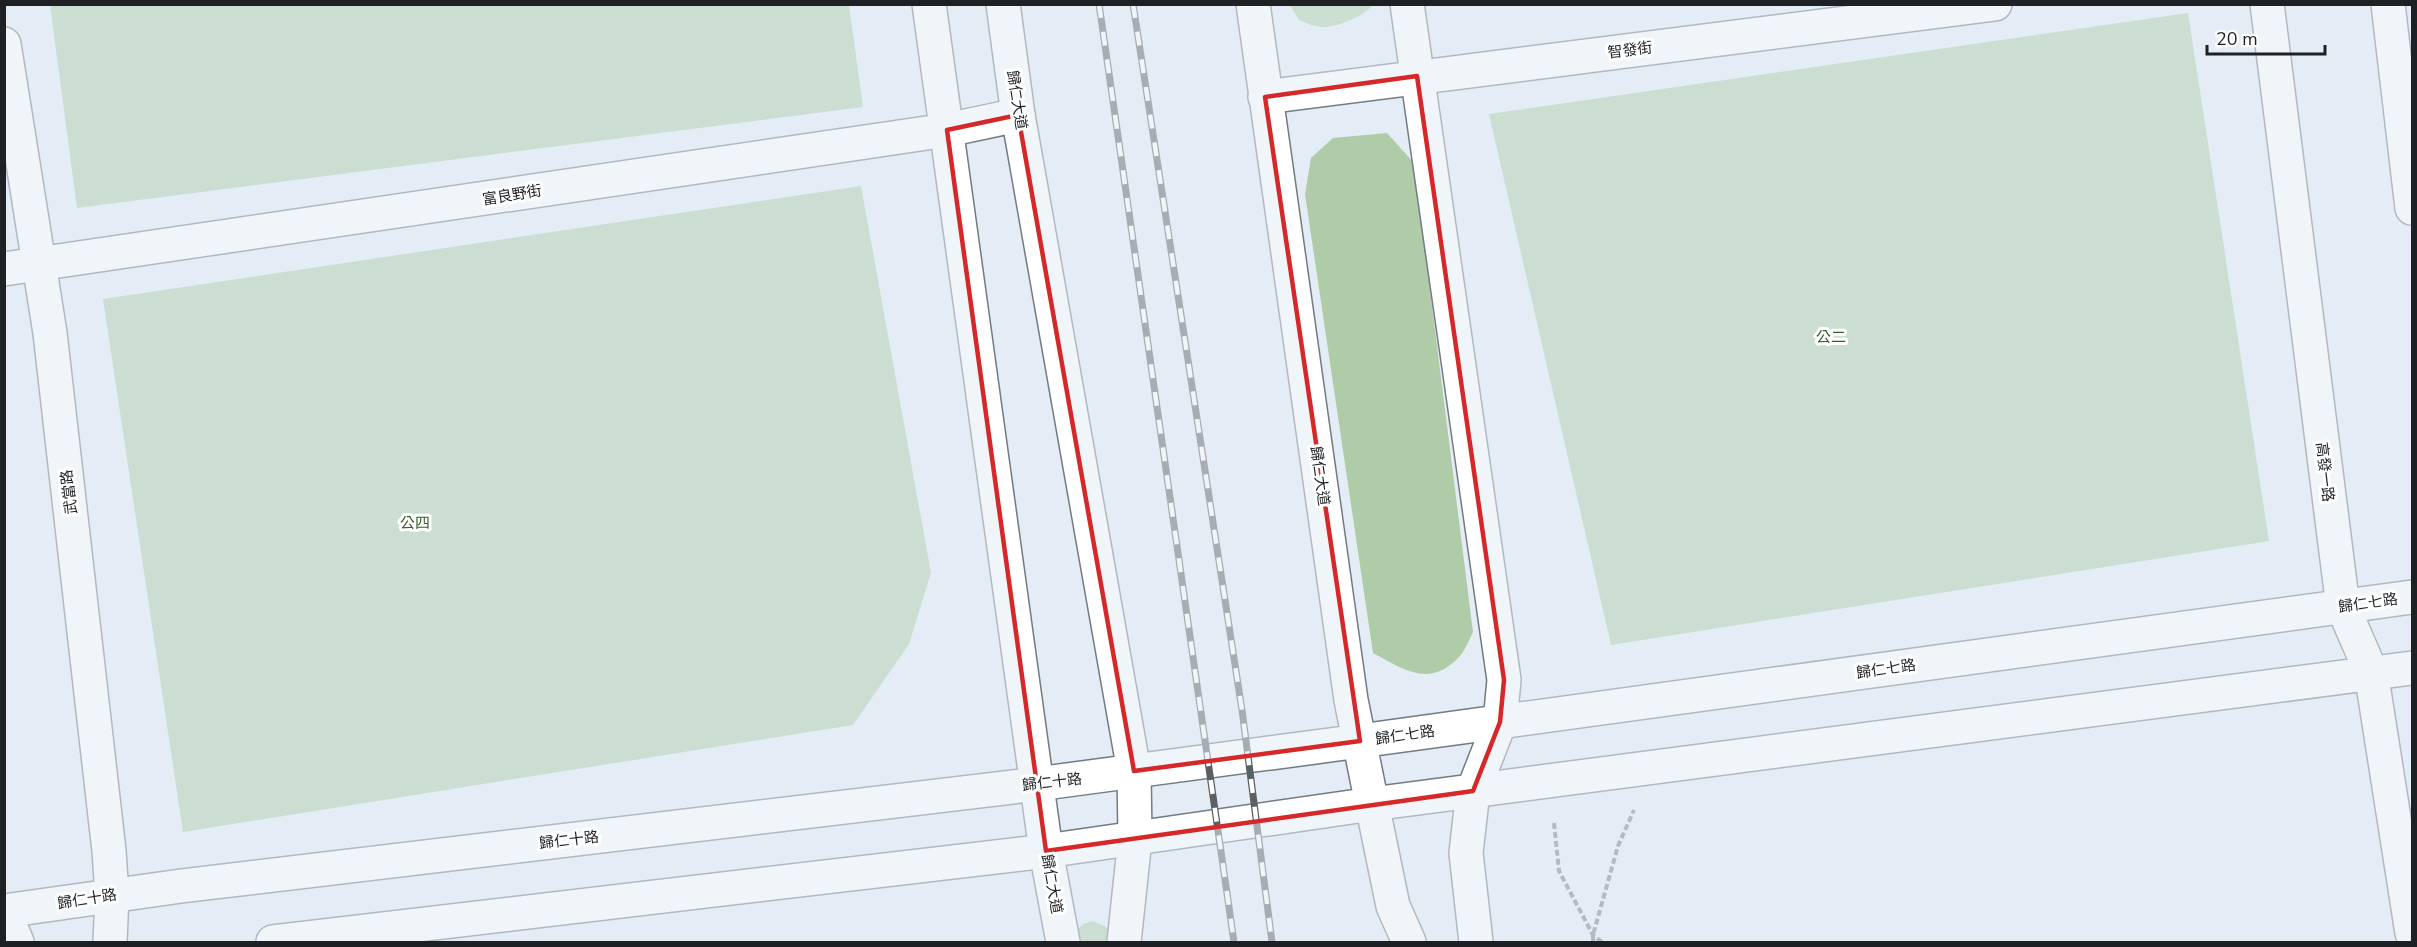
<svg xmlns="http://www.w3.org/2000/svg" width="2417" height="947" viewBox="0 0 2417 947" font-family="'Nunito Sans','Noto Sans TC',sans-serif">
<style>
.green{fill:#b0cba7}
.lines{fill:none;stroke-linecap:round;stroke-linejoin:round}
.minor-casing{stroke:#727a82;stroke-width:36}
.tertiary-casing{stroke:#727a82;stroke-width:36}
.primary-casing{stroke:#727a82;stroke-width:36}
.path{stroke:#787d82;stroke-width:4;stroke-dasharray:6 3;stroke-linecap:butt}
.minor{stroke:#fff;stroke-width:33}
.tertiary{stroke:#fff;stroke-width:33}
.primary{stroke:#fff;stroke-width:33}
.rail-casing{stroke:#5b6065;stroke-width:7}
.rail{stroke:#fff;stroke-width:4.5;stroke-dasharray:14;stroke-linecap:butt}
.marked{fill:none;stroke:#d62828;stroke-width:4.5;stroke-linejoin:round}
.labels{text-anchor:middle;dominant-baseline:central;stroke-width:6;stroke-linejoin:round;paint-order:stroke}
.street-label{font-size:15px;fill:#1e2124;stroke:#fff}
.park-label{font-size:15px;fill:#346024;stroke:#fff}
</style>
<rect width="100%" height="100%" fill="#e4edf5"/>
<path class="green" d="M50,5H849L863,107L77,208Z
M1290,5H1372C1367,15 1335,28 1323,27C1316,27 1306,23 1299,20Z
M2188,13L2269,541L1611,645L1489,114Z
M1387,133L1414,163L1473,632C1469,640 1465,651 1459,657C1430,688 1404,670 1373,653L1305,194L1311,158L1333,138Z
M861,186L931,573L909,644L853,725L183,832L103,299Z
M1093,921L1108,928L1111,942H1077L1076,931L1083,924Z"/>
<g class="lines">
<g class="minor-casing">
<path id="minor" d="M2267,4L2343,607
M2388,4L2412,208
M4,44L50,333L109,851L112,895
M1265,97L1995,4
M4,269L947,130L1018,115
M1473,791L1466,853L1476,942
M1372,804L1393,906L1409,942
M4,911L181,886L1037,784L1360,741
M273,942L1046,851L1063,942
M1124,942L1135,839"/>
</g>
<g class="tertiary-casing">
<path id="tertiary" d="M4,912L17,942
M110,942L112,895"/>
</g>
<g class="primary-casing">
<path id="primary" d="M929,4L1046,851L1372,804L2412,668
M1003,4L1018,115L1134,771L1135,839
M1253,4L1351,700L1372,804
M1407,4L1504,680L1500,722L1473,791
M2343,607L2371,672L2412,933
M1360,741L2412,597"/>
</g>
<path class="path" d="M1554,823L1559,871L1593,935L1602,942
M1593,942V935L1618,846L1634,810"/>
<use href="#minor" class="minor"/>
<use href="#tertiary" class="tertiary"/>
<use href="#primary" class="primary"/>
<g class="rail-casing">
<path id="rail" d="M1099,4L1234,942
M1133,4L1242,710L1272,942"/>
</g>
<use href="#rail" class="rail"/>
</g>
<path d="M0 0H2417V947H0ZM1417,76L1504,680L1500,722L1473,791L1046,851L947,130L1018,115L1134,771L1360,741L1265,97Z" fill="#e4edf5" fill-opacity=".55" fill-rule="evenodd"/>
<path class="marked" d="M1417,76L1504,680L1500,722L1473,791L1046,851L947,130L1018,115L1134,771L1360,741L1265,97Z"/>
<g class="labels">
<g class="street-label">
<text transform="translate(1630 50) rotate(-7)">智發街</text>
<text transform="translate(1017 100) rotate(81)">歸仁大道</text>
<text transform="translate(512 195) rotate(-9)">富良野街</text>
<text transform="translate(2325 472) rotate(83)">高發一路</text>
<text transform="translate(1320 476) rotate(82)">歸仁大道</text>
<text transform="translate(69 492) rotate(-97)">武當路</text>
<text transform="translate(2368 603) rotate(-8)">歸仁七路</text>
<text transform="translate(1886 669) rotate(-8)">歸仁七路</text>
<text transform="translate(1405 735) rotate(-8)">歸仁七路</text>
<text transform="translate(1052 782) rotate(-7)">歸仁十路</text>
<text transform="translate(569 840) rotate(-7)">歸仁十路</text>
<text transform="translate(1052 884) rotate(80)">歸仁大道</text>
<text transform="translate(87 899) rotate(-9)">歸仁十路</text>
</g>
<g class="park-label">
<text x="1831" y="337">公二</text>
<text x="415" y="523">公四</text>
</g>
</g>
<rect width="2417" height="947" fill="none" stroke="#1e2124" stroke-width="12"/>
<path d="M2207 45v9h118v-9" fill="none" stroke="#1e2124" stroke-width="3"/>
<text x="2216" y="45" font-size="18" fill="#1e2124" stroke="#ffffff" stroke-width="4.5" paint-order="stroke">20 m</text>
</svg>
